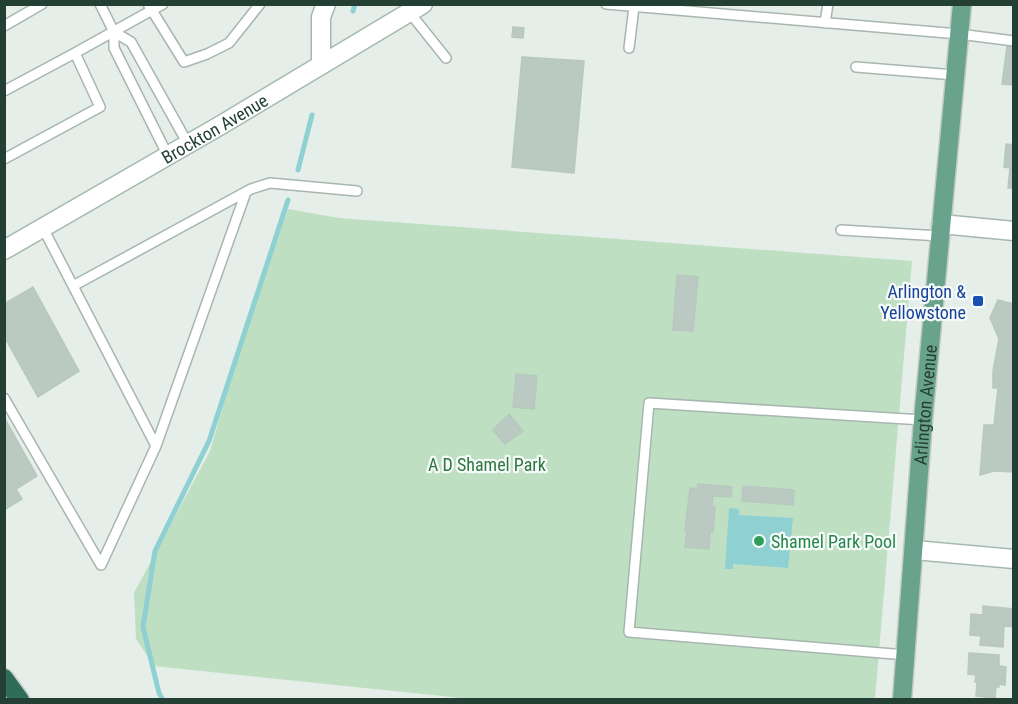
<svg xmlns="http://www.w3.org/2000/svg" width="1018" height="704" viewBox="0 0 1018 704" font-family="'Roboto Condensed',sans-serif">
<style>
.green{fill:#bfdfc3}
.water{fill:#8fd0d2}
.lines{fill:none;stroke-linecap:round;stroke-linejoin:round}
.stream{stroke:#8fd0d2;stroke-width:5}
.building{fill:#bac9c2;stroke:#b8c8bf;stroke-width:1.5}
.lane-casing{stroke:#a7b6af;stroke-width:12}
.street-casing{stroke:#a7b6af;stroke-width:21}
.secondary-casing{stroke:#a4baaf;stroke-width:21}
.primary-casing{stroke:#c2cac6;stroke-width:21}
.highway-casing{stroke:#c2cac6;stroke-width:21}
.lane{stroke:#fff;stroke-width:9}
.street{stroke:#fff;stroke-width:18}
.secondary{stroke:#fff;stroke-width:18}
.primary{stroke:#6aa38d;stroke-width:18}
.highway{stroke:#306d58;stroke-width:18}
.transit-dot{fill:#1a4fb4;stroke:#f6faf8;stroke-width:2}
.leisure-dot{fill:#2e9e5b;stroke:#f6faf8;stroke-width:2}
.labels{text-anchor:middle;dominant-baseline:central;stroke-width:4.5;stroke-linejoin:round;paint-order:stroke}
.street-label{font-size:18px;fill:#244035;stroke:#f6faf8}
.transit-label{font-size:18px;fill:#164399;stroke:#f6faf8;text-anchor:end}
.park-label{font-size:18px;fill:#2e7741;stroke:#f6faf8}
.leisure-label{font-size:18px;fill:#27864d;stroke:#f6faf8;text-anchor:start}
</style>
<rect width="100%" height="100%" fill="#e5eee9"/>
<path class="green" d="M288,209L339,218L912,261L875,699L480,700L154,666L136,639L134,593L210,451L244,334Z"/>
<path class="water" d="M729,508L739,509V515L793,518L788,568L733,564V569H725Z"/>
<g class="lines">
<path class="stream" d="M353,11L355,4
M298,170L312,115
M163,700L159,693L143,627L155,551L209,441L288,200"/>
</g>
<path class="building" d="M513,27L524,28L523,38L512,37Z
M1007,46L1014,47V85L1002,84Z
M522,57L584,61L574,173L512,167Z
M1006,144L1014,145V188H1008L1010,168L1004,167Z
M677,275L698,277L693,331L673,330Z
M33,287L79,371L38,397L4,336V304Z
M998,300L1014,304V472L994,471L980,475L984,425H994L998,388H993V371L999,339L990,318Z
M516,374L537,376L534,409L513,407Z
M509,414L523,431L505,444L493,430Z
M4,417L37,476L16,489L22,499L4,510Z
M698,484L732,487L731,497L713,496L712,507H715L713,532H710L709,549L685,547L687,530H685L690,488L697,489Z
M743,486L794,490L793,505L742,501Z
M983,606L1014,609V627L1004,626L1003,647L980,645L981,636L970,635L971,614L983,615Z
M969,653L999,655V666L1006,667L1005,685L999,684V687H996L995,698L976,696L977,682H975L976,675L968,674Z"/>
<g class="lines">
<g class="lane-casing">
<path id="lane" d="M100,4L114,32V48L168,156
M148,4L184,62L207,54L229,43L260,4
M606,4L959,34L1014,41
M410,13L446,58
M825,23L828,4
M4,26L42,4
M114,32L131,42L188,144
M629,48L634,7
M856,67L955,75
M4,91L75,53
M4,159L100,107L75,53L163,4
M43,228L73,286L251,189L270,183L357,191
M841,230L940,236
M4,398L101,565L156,446L73,286
M156,446L246,192
M906,655L629,632L649,403L923,420"/>
</g>
<g class="street-casing">
<path id="street" d="M321,65V17L326,4
M941,224L1014,231"/>
</g>
<g class="secondary-casing">
<g id="secondary">
<path id="s1" d="M4,250L221,125L423,4"/>
<path d="M914,550L1014,559"/>
</g>
</g>
<g class="primary-casing">
<g id="primary">
<path id="s2" d="M902,700L923,420L962,4"/>
</g>
</g>
<g class="highway-casing">
<path id="highway" d="M4,678L20,700"/>
</g>
<use href="#lane" class="lane"/>
<use href="#street" class="street"/>
<use href="#secondary" class="secondary"/>
<use href="#primary" class="primary"/>
<use href="#highway" class="highway"/>
</g>
<rect class="transit-dot" x="972" y="295" width="12" height="12" rx="3"/>
<circle class="leisure-dot" cx="759" cy="541" r="6"/>
<g class="labels">
<g class="street-label">
<text stroke="none"><textPath href="#s1" startOffset="243">Brockton Avenue</textPath></text>
<text stroke="none"><textPath href="#s2" startOffset="296">Arlington Avenue</textPath></text>
</g>
<g class="transit-label">
<text x="966" y="291">Arlington &amp;<tspan x="966" dy="21">Yellowstone</tspan></text>
</g>
<g class="park-label">
<text x="487" y="464">A D Shamel Park</text>
</g>
<g class="leisure-label">
<text x="771" y="541">Shamel Park Pool</text>
</g>
</g>
<rect width="1018" height="704" fill="none" stroke="#244035" stroke-width="12"/>
</svg>
